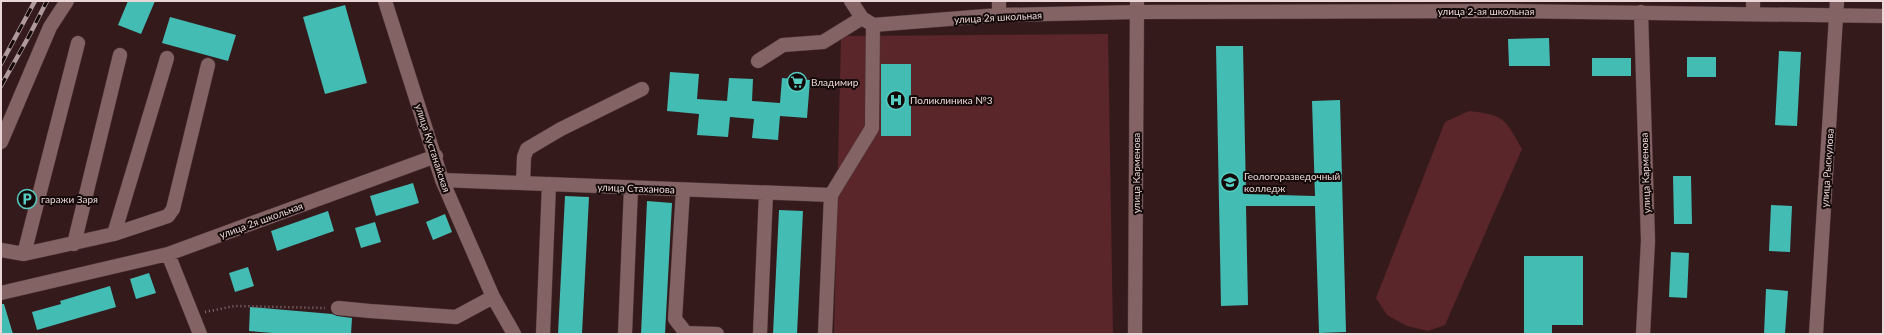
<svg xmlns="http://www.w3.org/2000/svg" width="1884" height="335" viewBox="0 0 1884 335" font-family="Lato,sans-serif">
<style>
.green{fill:#5a262a}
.building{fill:#43bcb3}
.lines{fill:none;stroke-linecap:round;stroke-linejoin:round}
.minor-casing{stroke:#4d3638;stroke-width:15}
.path{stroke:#8a7274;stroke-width:2.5;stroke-dasharray:1 3;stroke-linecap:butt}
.minor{stroke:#846364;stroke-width:14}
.rail-casing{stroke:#af999a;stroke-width:4.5}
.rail{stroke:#140909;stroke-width:3;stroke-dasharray:9;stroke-linecap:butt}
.labels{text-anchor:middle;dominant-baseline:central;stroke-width:4;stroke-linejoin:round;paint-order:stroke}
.street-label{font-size:10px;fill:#ead6d7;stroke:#140909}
.poi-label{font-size:10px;fill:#ead6d7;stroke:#140909;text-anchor:start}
</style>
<rect width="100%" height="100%" fill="#351a1c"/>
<path class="green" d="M1108,34L1113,334H834L841,36Z
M1469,111C1505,115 1505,119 1522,149L1445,325L1428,331L1407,326L1387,315L1376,298L1445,122Z"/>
<path class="building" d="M128,1H155L141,34L118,25Z
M345,5L367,83L325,94L303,17Z
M170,17L236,35L228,61L162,43Z
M1549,38L1550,66H1509L1508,39Z
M1216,46H1243L1246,194L1315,196L1312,101L1340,100L1346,332L1319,333L1315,206H1246L1248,305L1221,306Z
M1779,51L1801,52L1797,126L1775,125Z
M1687,57H1716V77H1687Z
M1592,58H1631V76H1592Z
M881,64H911V136H881Z
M670,72L699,74L697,99L727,101L729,78L753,79L752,101L780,103L782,78L810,80L807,118L780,116L778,140L752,138L754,119L730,117L728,137L697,135L699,114L667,111Z
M1673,176H1691L1692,224H1674Z
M413,183L419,203L376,216L370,196Z
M565,196L589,197L582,334H558Z
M647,201L672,203L665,334H641Z
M1771,205L1792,206L1790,252L1769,251Z
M779,210L803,211L797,334H773Z
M328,211L334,231L277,251L271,231Z
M445,214L452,232L433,240L426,222Z
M375,222L381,242L361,248L355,228Z
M1671,252L1689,253L1687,298L1669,297Z
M1524,256H1583V325H1552V334H1524Z
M248,267L254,286L235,292L229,273Z
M149,273L156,293L136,299L130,279Z
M110,286L116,307L37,330L32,312L61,304L60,301Z
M1766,289L1788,291L1785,334H1764Z
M1,304H4L13,334H1Z
M250,307L332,314L337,316L352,318L351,334H285L249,331Z"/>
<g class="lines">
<g class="minor-casing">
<path id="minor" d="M385,1L442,180L493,297L514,334
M851,1L862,18L873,25L999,15L1136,12L1504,11L1883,16
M1641,12L1648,241L1643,334
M1753,14V1
M999,15V1
M758,61L783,45L823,42L862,18
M1,142L50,27L67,1
M442,180L831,195
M523,183L524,157L527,149L561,129L642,89
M683,190L675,319L686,333L717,334
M114,234L167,58
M74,244L120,55
M1,250L24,254L114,234L168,216L173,209L208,65
M24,254L78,43
M1,293L168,254
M338,308L370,311L456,317L493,297
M200,334L168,254L436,156
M543,334L549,184
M625,334L631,188
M760,334L766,193
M825,334L831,195L872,128L873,25
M1135,334L1137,1
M1816,334L1837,1"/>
</g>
<path class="path" d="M205,312L235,306L325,308"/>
<use href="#minor" class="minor"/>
<g class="rail-casing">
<path id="rail" d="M1,64L35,1
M1,86L29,36L47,1"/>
</g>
<use href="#rail" class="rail"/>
</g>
<defs>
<g id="supermarket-ring" transform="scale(1)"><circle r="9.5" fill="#140909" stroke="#56cec4" stroke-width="1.5"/><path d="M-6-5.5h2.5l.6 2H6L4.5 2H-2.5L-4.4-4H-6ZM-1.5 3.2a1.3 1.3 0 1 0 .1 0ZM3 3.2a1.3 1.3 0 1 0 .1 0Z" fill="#56cec4"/></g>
<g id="hospital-ring" transform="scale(1)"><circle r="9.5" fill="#140909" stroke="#56cec4" stroke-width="1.5"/><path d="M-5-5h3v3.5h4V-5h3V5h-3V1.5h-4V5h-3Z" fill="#56cec4"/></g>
<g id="university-ring" transform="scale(1)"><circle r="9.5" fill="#140909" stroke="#56cec4" stroke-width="1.5"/><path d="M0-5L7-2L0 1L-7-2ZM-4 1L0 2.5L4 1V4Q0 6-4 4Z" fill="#56cec4"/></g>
<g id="parking-ring" transform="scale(1)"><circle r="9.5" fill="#140909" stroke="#56cec4" stroke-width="1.5"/><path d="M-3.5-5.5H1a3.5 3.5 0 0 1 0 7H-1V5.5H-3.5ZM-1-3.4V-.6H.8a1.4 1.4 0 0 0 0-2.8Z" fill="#56cec4"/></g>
</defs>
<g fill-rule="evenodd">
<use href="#supermarket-ring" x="797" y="82"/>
<use href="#hospital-ring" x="896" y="100"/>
<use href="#university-ring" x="1230" y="182"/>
<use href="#parking-ring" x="27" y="199"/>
</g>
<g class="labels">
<g class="street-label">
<text x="1486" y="11">улица 2-ая школьная</text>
<text transform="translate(998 17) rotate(-3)">улица 2я школьная</text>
<text transform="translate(433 148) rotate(72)">улица Кустанайская</text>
<text transform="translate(1827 168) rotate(-86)">улица Рыскулова</text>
<text transform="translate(1136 173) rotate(-90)">улица Карменова</text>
<text transform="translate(1645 173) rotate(-92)">улица Карменова</text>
<text transform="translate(636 188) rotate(2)">улица Стаханова</text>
<text transform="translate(261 220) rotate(-20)">улица 2я школьная</text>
</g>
<g class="poi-label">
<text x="811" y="82">Владимир</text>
<text x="910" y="100">Поликлиника №3</text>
<text x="1244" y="176">Геологоразведочный<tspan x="1244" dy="12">колледж</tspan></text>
<text x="41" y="199">гаражи Заря</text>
</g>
</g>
<rect width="1884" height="335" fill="none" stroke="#ead6d7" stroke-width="4"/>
</svg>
